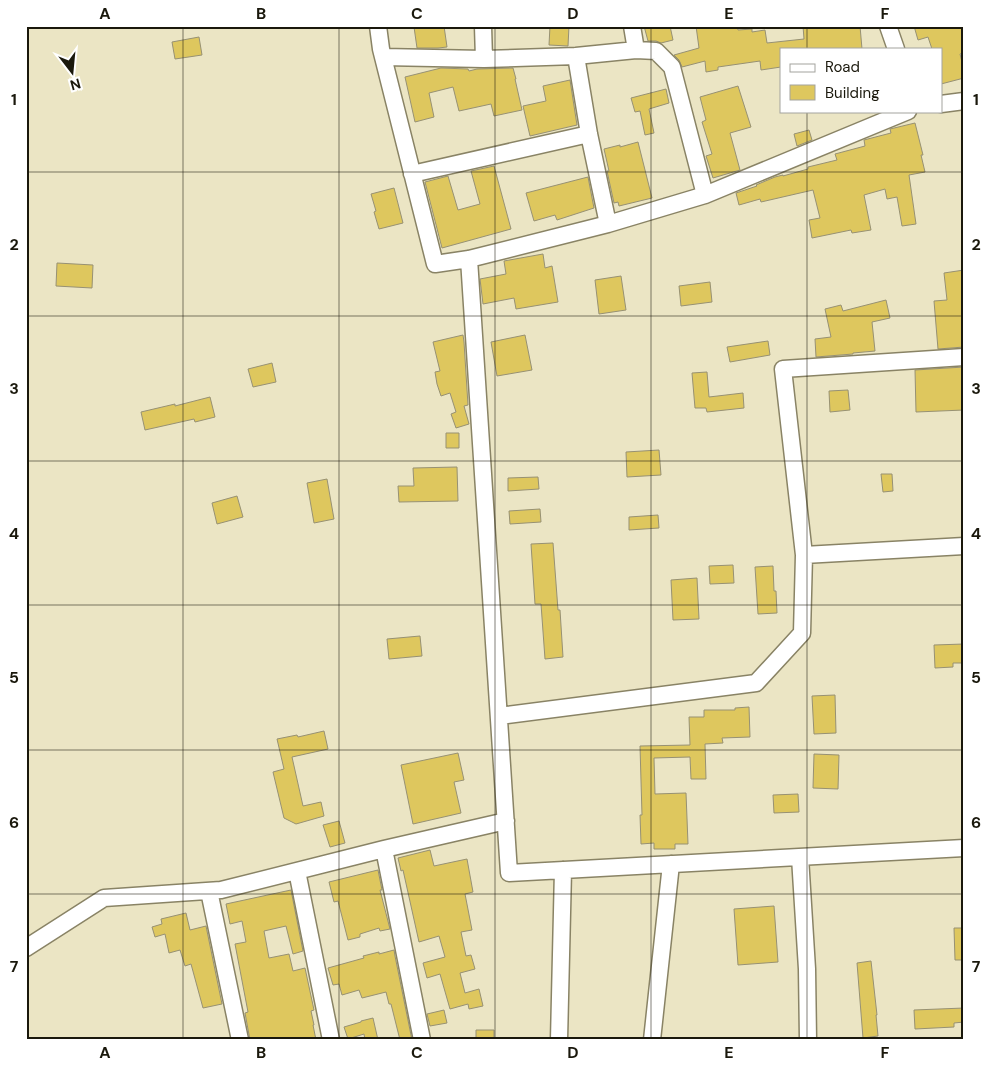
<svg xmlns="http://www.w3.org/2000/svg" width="990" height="1066" viewBox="0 0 990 1066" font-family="'DM Sans',sans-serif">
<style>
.building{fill:#dec75e;stroke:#979173}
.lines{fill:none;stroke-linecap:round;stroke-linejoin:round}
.minor-casing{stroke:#898365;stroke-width:19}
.minor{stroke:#fff;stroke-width:16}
.grid{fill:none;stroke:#1a180c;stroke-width:1;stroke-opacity:0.55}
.neatline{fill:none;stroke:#1a180c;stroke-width:2}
.grid-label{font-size:16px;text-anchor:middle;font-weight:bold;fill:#1a180c}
</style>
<rect width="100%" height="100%" fill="#ebe5c4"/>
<path class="building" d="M421,26H444L447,47L438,48H417L414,27Z
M550,26H569L568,46L549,45Z
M644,26H670L673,40L661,43L656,41H648Z
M696,26H737L738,30L752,29V32L765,30L767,43L804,39L803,26H860L862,49H781V67L761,70L760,61L718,67V70L706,72L705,61L682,67L679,60L674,55L699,48Z
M914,26H964V52L960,54L964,70V78L941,84V49H932L928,37L918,40Z
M199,37L202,55L175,59L172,42Z
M441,68L468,69L469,71L477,69L513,68L516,79H515L522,110L494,116L491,104L459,111L453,87L429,93L434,117L415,122L405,77Z
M570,80L577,125L530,136L523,106L546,101L543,86Z
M738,86L751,127L730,133L740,170L713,178L706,156L712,154L702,122L706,120L700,97Z
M666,89L669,103L649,109L654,133L645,135L640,111L635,112L631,98Z
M915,123L923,155H921L925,172L909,175L916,224L902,226L897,197L887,199L885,189L864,195L871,230L852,233L851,230L812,238L809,220L820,218L813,190L761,202L760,199L739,205L736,193L757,186L756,185L775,177L783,175V176L808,169V167L837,160L835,154L865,146L864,140L891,133L890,129Z
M809,130L812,140L797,146L794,134Z
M638,142L652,198L619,206L618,202L614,203L607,171H609L604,149L620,145V147Z
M494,166L511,229L442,248L425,182L448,176L458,210L480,204L471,171Z
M588,177L594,208L557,220L555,215L534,221L526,193Z
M394,188L403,223L379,229L374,212L376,211L371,194Z
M543,254L545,268L552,266L558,302L516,309L514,298L483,304L480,279L506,274L504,261Z
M57,263L93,265L92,288L56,286Z
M964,270V347L938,349L934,301L947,300L944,273Z
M621,276L626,310L599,314L595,280Z
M710,282L712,302L681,306L679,286Z
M886,300L890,318L872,322L875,351L853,353V354L816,357L815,339L831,337L825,309L841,305L843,311Z
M463,335L464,342L468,405L464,406L469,424L456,428L451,414L456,412L450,393L441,396L437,384L435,372L440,371L433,342Z
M525,335L532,370L497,376L491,342Z
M768,341L770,355L730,362L727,347Z
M272,363L276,382L253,387L248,369Z
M964,367V410L916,412L915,370Z
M707,372L709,397L743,393L744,408L707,412L706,408H695L692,373Z
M848,390L850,410L830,412L829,391Z
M210,397L215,417L195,422L194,419L145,430L141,412L175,404V406Z
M446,433H459V448H446Z
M659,450L661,475L627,477L626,452Z
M457,467L458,501L399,502L398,486H414L413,468Z
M881,474H892L893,491L883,492Z
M538,477L539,489L508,491V478Z
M327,479L334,519L314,523L307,483Z
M237,496L243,517L217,524L212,503Z
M540,509L541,522L510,524L509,511Z
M658,515L659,528L629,530V517Z
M553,543L558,610H560L563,657L545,659L541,604H535L531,544Z
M733,565L734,583L710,584L709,566Z
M773,566L774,591H776L777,613L758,614L755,567Z
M697,578L699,619L673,620L671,580Z
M420,636L422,656L389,659L387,639Z
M964,644V663H953V667L935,668L934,645Z
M835,695L836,733L814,734L812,696Z
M749,707L750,737L722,738L723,743L705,744L706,779H691L690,757L654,758L655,794L686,793L688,844H675V849H654V843L641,844L640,815H642L640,746L690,745L689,717H704V710H735V708Z
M324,731L328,749L292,757L303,806L321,802L324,816L296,824L284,818L273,772L284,769L277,739L297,735L298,737Z
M458,753L464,780L454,782L461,813L413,824L401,765Z
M814,754L839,755L838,789L813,788Z
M798,794L799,812L774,813L773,795Z
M339,821L345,843L330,847L323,825Z
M430,850L434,866L467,859L473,892L465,894L472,930L461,932L466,956L471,955L475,969L460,973L465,993L479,989L483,1006L469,1009L468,1004L450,1009L440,974L427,978L423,963L445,957L439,936L419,942L403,870L401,871L398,858Z
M378,870L382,890H380L390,929L380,931L379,928L360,934V937L348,940L338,901L334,902L329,882Z
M291,890L303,951L293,954L286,926L264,931L269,958L289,954L293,971L305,968L314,1010L311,1011L314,1025H313L316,1040H250L245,1013L248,1012L235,944L246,942L242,921L230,924L226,904Z
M774,906L778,962L738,965L734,909Z
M186,913L190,930L206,926L222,1004L203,1008L191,964L185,966L180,950L169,953L165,934L155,937L152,927L162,924L161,919Z
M954,928H964V960H955Z
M394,950L395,956L412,1040H400L391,1004H389L386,992L362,998L359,990L342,995L339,984L333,985L328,968L364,958L363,956L379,952V954Z
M871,961L877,1015H876L878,1036L863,1038L857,963Z
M964,1008V1022L954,1023V1027L915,1029L914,1010Z
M444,1010L447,1023L430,1026L427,1014Z
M373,1018L378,1040H365L364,1034L348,1039L344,1027L361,1022V1021Z
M476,1030H494V1040H476Z"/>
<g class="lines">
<g class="minor-casing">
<path id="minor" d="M378,26L381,49L435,264L469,259L608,224L705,195L908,111
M483,26L484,59
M632,26L636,50
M888,26L896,49
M576,56L589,134L608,224
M383,57L484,59L576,56L636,50L656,51L672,67L705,195
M941,104L964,101
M412,174L589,134
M469,259L509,873L964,848
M964,357L783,369L804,555L964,546
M499,716L756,683L802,633L804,555
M384,849L422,1040
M800,857L807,969L808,1040
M297,871L331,1040
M209,891L240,1040
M26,948L104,898L221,890L384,849L506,821
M559,1040L563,870
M652,1040L671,864"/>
</g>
<use href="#minor" class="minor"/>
</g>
<path class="grid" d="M183,26V1040M339,26V1040M495,26V1040M651,26V1040M807,26V49M807,111V1040M26,172H964M26,316H964M26,461H964M26,605H964M26,750H964M26,894H964"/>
<rect width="990" height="1066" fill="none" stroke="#ffffff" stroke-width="55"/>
<rect x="780" y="48" width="162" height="65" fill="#ffffff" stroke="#a3a39e"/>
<rect x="790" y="64" width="25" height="8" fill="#ffffff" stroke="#a3a39e"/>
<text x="825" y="72" font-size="15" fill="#1a180c">Road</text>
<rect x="790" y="85" width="25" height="15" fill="#dec75e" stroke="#a3a39e"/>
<text x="825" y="98" font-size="15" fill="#1a180c">Building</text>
<g transform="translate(72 72) rotate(164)" stroke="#ffffff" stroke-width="4" paint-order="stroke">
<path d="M0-4L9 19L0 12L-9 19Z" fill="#1a180c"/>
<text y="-8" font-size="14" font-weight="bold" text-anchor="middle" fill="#1a180c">N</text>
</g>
<rect x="28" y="28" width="934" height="1010" class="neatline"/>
<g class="grid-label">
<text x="105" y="19">A</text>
<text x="261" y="19">B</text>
<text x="417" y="19">C</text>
<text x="573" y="19">D</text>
<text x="729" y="19">E</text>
<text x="885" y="19">F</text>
<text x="14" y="105">1</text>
<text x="976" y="105">1</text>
<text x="14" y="250">2</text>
<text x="976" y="250">2</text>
<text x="14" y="394">3</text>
<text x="976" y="394">3</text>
<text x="14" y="539">4</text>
<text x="976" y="539">4</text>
<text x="14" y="683">5</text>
<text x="976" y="683">5</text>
<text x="14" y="828">6</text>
<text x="976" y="828">6</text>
<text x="14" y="972">7</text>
<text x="976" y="972">7</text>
<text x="105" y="1058">A</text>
<text x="261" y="1058">B</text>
<text x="417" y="1058">C</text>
<text x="573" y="1058">D</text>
<text x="729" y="1058">E</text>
<text x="885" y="1058">F</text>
</g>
</svg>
